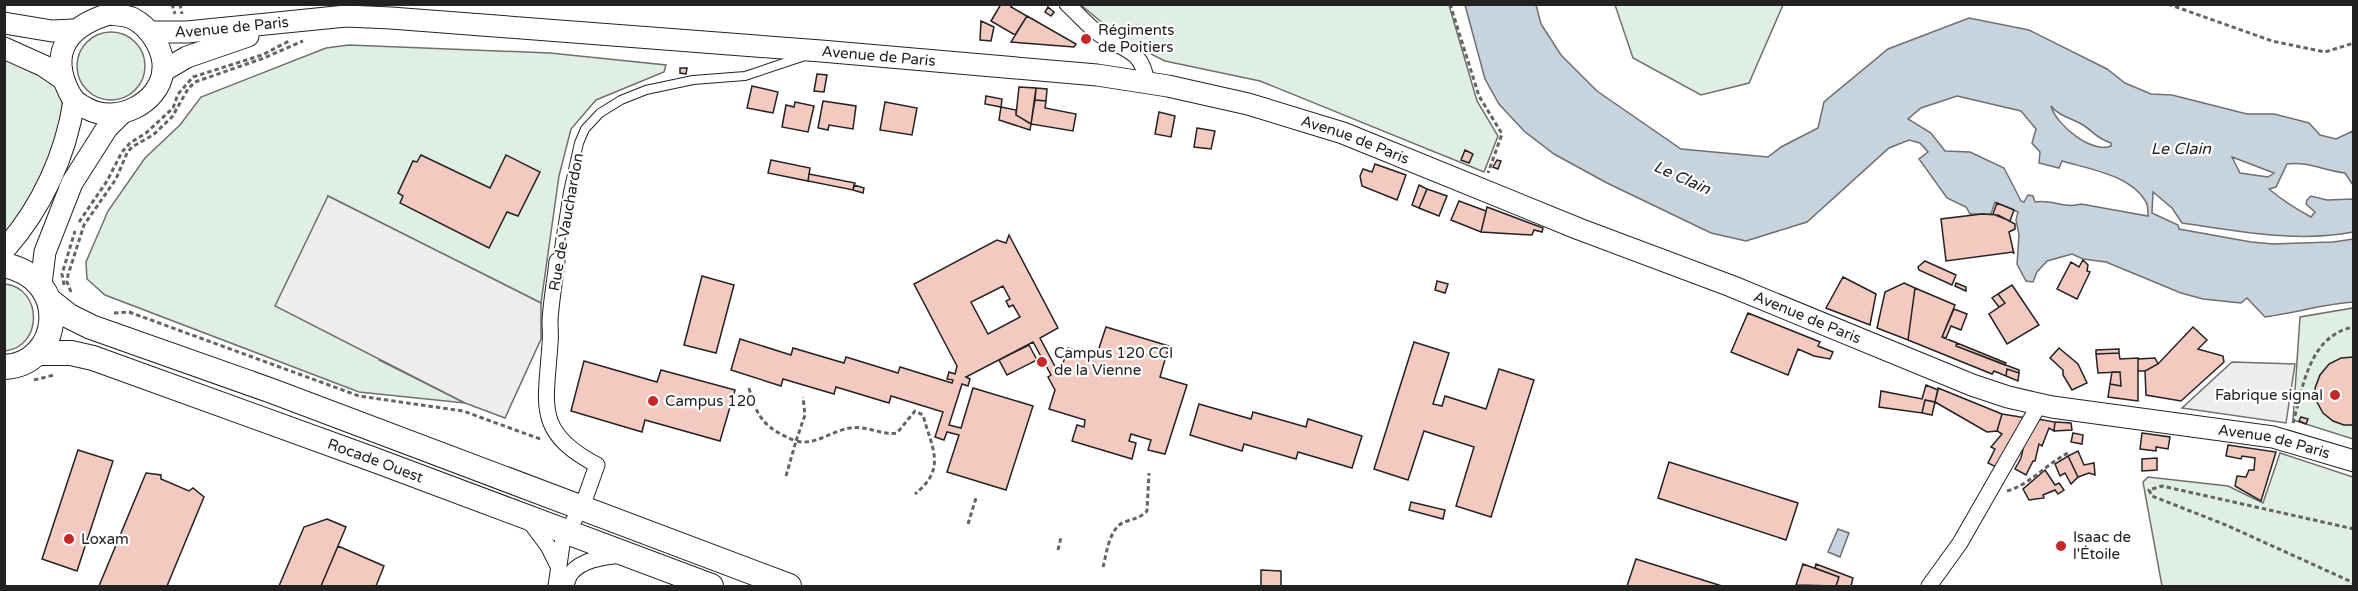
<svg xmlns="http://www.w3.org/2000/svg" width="2358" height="591" viewBox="0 0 2358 591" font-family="'Varela Round',sans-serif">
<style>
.green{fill:#e0efe3;stroke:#6f6f6f;stroke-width:1.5}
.parking{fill:#ededed;stroke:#6f6f6f;stroke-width:1.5}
.water{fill:#c7d3dd;stroke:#6f6f6f;stroke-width:1.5;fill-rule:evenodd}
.building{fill:#f3c9c0;stroke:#222;stroke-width:1.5;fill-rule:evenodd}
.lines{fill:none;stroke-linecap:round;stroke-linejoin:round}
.service-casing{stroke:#222;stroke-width:10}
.minor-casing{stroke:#222;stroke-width:17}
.secondary-casing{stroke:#222;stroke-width:23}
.primary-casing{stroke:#222;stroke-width:26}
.path{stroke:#646464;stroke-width:3;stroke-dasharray:4.5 3;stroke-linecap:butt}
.service{stroke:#fff;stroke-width:8}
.minor{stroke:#fff;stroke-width:15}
.secondary{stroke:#fff;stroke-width:21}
.primary{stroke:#fff;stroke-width:24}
.poi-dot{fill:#c62828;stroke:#fff;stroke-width:2}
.labels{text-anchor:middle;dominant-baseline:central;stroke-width:4.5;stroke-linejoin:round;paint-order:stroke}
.street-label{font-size:15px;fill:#222;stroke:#fff}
.poi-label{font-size:15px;fill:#222;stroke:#fff;text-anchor:start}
.water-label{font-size:16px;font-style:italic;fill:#222;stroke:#fff}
</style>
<rect width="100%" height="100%" fill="#fff"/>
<path class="green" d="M1081,5H1449L1477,101L1498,136L1484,172L1260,81L1165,61L1123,40Z
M1615,5V4L1783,5L1749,83L1701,95L1633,58Z
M77 66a34 34 0 1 1 68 0a34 34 0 1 1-68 0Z
M349,45L550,53L666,65L664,72L596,100L571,129L559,176L541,303L328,196L379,360L465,403L359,392L105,295L87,279L86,262L108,211L145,158L180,125L201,97L326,48Z
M5,55L27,67L57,88L62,101L64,117L59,136L36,189L5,240Z
M5,284C43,288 43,347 5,351Z
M2353,308V439L2293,420L2300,317Z
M2280,453L2353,477V586H2162L2143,482L2148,477L2228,486L2263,503Z"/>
<path class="parking" d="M328,196L541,303V339L505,418L465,403L275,306Z
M2232,362L2295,364L2286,423L2182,408Z"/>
<path class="water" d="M1465,5H1536L1541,24L1561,55L1597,91L1681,149L1768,157L1781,147L1818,128L1824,102L1888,49L1969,18L2029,30L2107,69L2125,83L2151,94L2172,95L2247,114H2274L2309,123L2320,135L2336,139L2353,131V185L2345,173C2325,171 2307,161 2287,164L2276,187L2269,189C2282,200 2296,209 2311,217L2315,212L2306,204L2307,200L2311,196L2327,200L2353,199V232C2297,243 2239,231 2182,223L2172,208L2153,192L2152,213L2178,225L2179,229L2251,242L2273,244L2333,242L2353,239V302C2323,304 2295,313 2265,317L2247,298L2241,303L2203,299L2181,293L2106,262L2083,259L2072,254L2047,261L2037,272L2033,282L2026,281L2017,264L2019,235L2016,220L2018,212L1995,202L1991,214H1970L1966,207L1947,198L1919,159L1928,152L1920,143L1909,140L1889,148L1807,222L1746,241L1711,233L1607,183L1554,154L1524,131L1499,104L1485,79ZM1957,96L2021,111L2036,129L2032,143L2040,152L2039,163L2059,168L2062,161C2089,169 2131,175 2146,202C2148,205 2148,212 2148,216L2081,204C2066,209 2051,199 2035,202L2033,196L2028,195L2024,202L2021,201L2004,168L1970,152L1945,151L1931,133L1908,119L1921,108ZM2051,106C2060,117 2072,118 2083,125C2096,133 2094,137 2111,143V146C2092,154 2056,125 2051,106ZM2232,157L2274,173L2268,177L2240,173Z
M1838,529L1849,533L1840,557L1828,552Z"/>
<path class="building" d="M1001,4H1013L1011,7L1027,16L1015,35L991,21Z
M1048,7L1054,12L1051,16L1045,12Z
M1027,16L1076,44L1074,47L1011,42Z
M981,21L994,27L991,41L980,40Z
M680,68H687L686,74L680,73Z
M817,74L827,75L824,92L814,91Z
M752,86L778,92L773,113L747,108Z
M1019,87L1036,88L1031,124L1016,115Z
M1036,88L1047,89L1046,101L1035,100Z
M986,96L1002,99L1001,107L985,104Z
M1035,100L1046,101L1045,108L1076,114L1073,131L1031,124Z
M823,101L856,106L853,129L829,125L828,130L818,128Z
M795,102L814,106L808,132L782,127L786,105L794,107Z
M885,102L917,108L912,135L880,130Z
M1001,107L1016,110V115L1031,124L1030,130L999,120Z
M1159,112L1175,116L1171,137L1155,134Z
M1197,128L1215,131L1211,149L1194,147Z
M1465,150L1473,154L1469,163L1461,160Z
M421,155L490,188L506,155L540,172L518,216L507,212L489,248L400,203L403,196L398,193L413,161L417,162Z
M771,160L810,168L808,181L768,173Z
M1497,160L1501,161L1498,169L1493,167Z
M1375,164L1406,175L1397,200L1362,186L1360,176L1363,169L1372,172Z
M809,174L855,183L853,190L808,181Z
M854,185L864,188L863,193L853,190Z
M1419,185L1427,189L1419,208L1412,205Z
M1427,189L1447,196L1439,216L1419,208Z
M1459,201L1486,211L1481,232L1451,220Z
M1997,203L2014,210L2010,221L1993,214Z
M1487,207L1543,228L1542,232L1534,230L1532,235L1481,232Z
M1982,214L1998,215L2015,224V229L2009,232L2014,254L2013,252L1946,261L1941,219Z
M1009,235L1058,328L1040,338L1058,372L1061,369L1068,348L1096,357L1106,327L1169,346L1160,377L1187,385L1165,454L1148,450L1151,440L1131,434L1129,441L1136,443L1132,459L1072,441L1077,425L1084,427L1085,420L1049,409L1055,390L1048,377L1051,375L1033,342L966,377L970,379L968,386L962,384L949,425L961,428L973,388L1033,406L1006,490L947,472L959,435L947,432L944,440L935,437L943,412L891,396L889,403L836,387L834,394L783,379L781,386L731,370L740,339L791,355L793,348L844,363L846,357L898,373L900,367L952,383L953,380L947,379L949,372L955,374L957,366L914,284L997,240L1006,243ZM1003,286L1010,299L1006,301L1009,307L1013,305L1020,317L988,334L971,302Z
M2083,260L2088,265L2087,271L2090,272L2077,299L2057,289L2071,262L2079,267Z
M1925,261L1956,275L1952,285L1919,270L1918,267Z
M702,276L734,285L716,353L684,345Z
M1843,277L1876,294L1870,325L1826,308Z
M1437,281L1448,284L1445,293L1435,290Z
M1904,283L1915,288L1908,340L1877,328L1885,292Z
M1956,283L1966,287V291L1955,286Z
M2012,285L2039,325L2007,344L1989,314L2005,303L1998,294Z
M1915,288L1955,305L1942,337L1957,343L1956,346L2019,370V373L2007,369L2006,376L1994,371L1992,374L1908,340Z
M1998,294L2005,303L1999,307L1992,298Z
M1954,309L1967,314L1961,330L1951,326L1946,338L1942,337Z
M1748,313L1820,342L1818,346L1833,352L1830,359L1814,356L1798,349L1788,375L1731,352Z
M2193,327L2207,340L2198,349L2223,356L2224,362L2181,401L2146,395L2145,371L2158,364Z
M1414,342L1449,353L1433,404L1442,406L1445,396L1486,409L1499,369L1534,380L1491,517L1456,506L1474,447L1424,431L1408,480L1374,469Z
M1957,343L2006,363L2005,365L1956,346Z
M1029,345L1037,360L1007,375L999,360Z
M2059,348L2078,364L2087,383L2072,390L2063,375V370L2050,358Z
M2119,349V353L2096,354V350Z
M2119,353L2120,359L2138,358V401L2108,397L2110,384L2121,386L2120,372L2098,373L2096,354Z
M2354,357V425H2344L2333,421L2323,413L2317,402L2315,388L2320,375L2329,364L2341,358Z
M2155,358L2158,364L2145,371H2138V359Z
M584,361L657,382L661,370L735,390L720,441L645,420L642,432L571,411Z
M2007,369L2019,373L2018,381L2006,376Z
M2112,372H2120L2121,386L2110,384Z
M1926,385L1938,390L1935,402L1925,400L1922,413L1879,407L1881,391L1922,399Z
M1938,388L2002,414L1997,431L1987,432L1935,402Z
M1925,400L1935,402L1932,415L1922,413Z
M1199,404L1251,419L1253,412L1306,427L1308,419L1362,436L1352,468L1298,452L1296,459L1244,444L1242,451L1190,435Z
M2002,414L2027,418L1998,468L1988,463L1995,449L1991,447L2002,434L1997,431Z
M2301,417L2308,419L2306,424L2299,421Z
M2037,419L2055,422L2054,431L2049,428L2042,446L2039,444L2035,461H2033L2026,475L2015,469L2021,458L2025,440Z
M2055,422L2071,423L2072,430L2054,431Z
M2073,433L2083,435L2082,444L2071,442Z
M2142,433L2170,437L2168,449L2156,447V451L2140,449Z
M2228,445L2276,452L2261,501L2235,486L2237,476L2246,477L2249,470H2254L2255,458L2242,456L2241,459L2226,456Z
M78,450L113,461L77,571L42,559Z
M2078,451L2084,465L2094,463L2095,475L2089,473L2078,477L2068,456Z
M2068,456L2078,477L2071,484L2065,473L2060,476L2055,464Z
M2157,458V470L2142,471V459Z
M1669,462L1798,503L1786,540L1658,498Z
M2045,470L2055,485L2059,483L2064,490L2058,494L2055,490L2043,495L2044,498L2029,500L2023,489Z
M146,473L161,475V479L189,491L193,488L204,497L167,586H99Z
M1411,502L1445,510L1443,519L1409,510Z
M327,519L346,527L321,586H279L304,527Z
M338,546L384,566L376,586H321Z
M1636,559L1722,586H1627Z
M1803,564L1839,577L1836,586L1796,585Z
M1816,564L1853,578L1851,586H1836L1839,577L1815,568Z
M1261,570L1281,571V586H1261Z"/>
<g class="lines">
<g class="service-casing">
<path id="service" d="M557,261L568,192L579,143L585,129L600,113L621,100L646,90L693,80L745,76L802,57"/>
</g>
<g class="minor-casing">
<path id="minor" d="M1067,4C1078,14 1088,26 1099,34C1124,51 1142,48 1147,83
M527,518L548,546L558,566
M556,586L563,538L582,507L597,465C534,432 546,405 550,344C551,336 550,329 550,321C551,301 555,281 557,261
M565,586C568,582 568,577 571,573C583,559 604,557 621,555
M1929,586L1960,543L2039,405"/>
</g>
<g class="secondary-casing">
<g id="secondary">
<path d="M109,14C116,15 125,15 132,18C150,27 165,50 163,71C159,104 116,124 88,109C79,104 74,102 69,92C48,50 70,26 109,14Z"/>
<path d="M4,23L52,31L74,30"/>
<path id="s1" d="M151,32H187L346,16L391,18L821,51L1097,75L1168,86L1248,104L1343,133L1579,229L1731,286L1972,385L2008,397L2052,407L2273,437L2354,461"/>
<path d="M4,48L44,66L63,79"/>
<path d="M163,71L187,57L248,36"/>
<path d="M4,250C41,209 66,155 74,101"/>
<path d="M41,284L45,252L72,183L107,128L121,114"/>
</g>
</g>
<g class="primary-casing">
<g id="primary">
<path d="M4,265C73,279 61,365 4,367"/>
<path d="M50,301L69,316L91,327L272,391L789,586"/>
<path id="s2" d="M37,353H71L93,358L372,459L711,586"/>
</g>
</g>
<path class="path" d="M172,4L175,14
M180,4L182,14
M1450,4L1479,96L1502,134L1488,173
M2168,4L2272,41L2325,52L2354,43
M79,222L107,181L122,152L130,143L146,133L173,108L178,94L193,77L262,55L289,41
M64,285L62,274L75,231
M71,292L67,282L68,275L84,225L116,179L127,153L132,147L153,135L172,117L188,89L195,82L264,58L303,41
M114,313L129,312L359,396L463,411L543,440
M34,380L54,375
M749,388C757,419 766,429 796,441L805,415L803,397
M2293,423C2303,387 2309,335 2354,327
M786,476L796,441C815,446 831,431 850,428C867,425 882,436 897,433L915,411L923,415C932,449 947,468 915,494
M2007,491C2031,484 2047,463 2070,452
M968,524L976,498
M2354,529L2162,486L2149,490L2152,496L2226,525L2354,583
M1058,550L1061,537
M1103,567C1107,552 1109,529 1124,522C1133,519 1140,518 1147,511L1149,473"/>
<use href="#service" class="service"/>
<use href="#minor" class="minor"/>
<use href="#secondary" class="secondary"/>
<use href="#primary" class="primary"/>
</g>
<g class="poi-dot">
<circle cx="1086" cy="39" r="6"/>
<circle cx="1042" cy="362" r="6"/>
<circle cx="2335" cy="395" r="6"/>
<circle cx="653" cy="401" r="6"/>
<circle cx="69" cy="539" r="6"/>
<circle cx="2061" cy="546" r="6"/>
</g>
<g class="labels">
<g class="street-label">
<text stroke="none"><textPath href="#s1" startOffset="81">Avenue de Paris</textPath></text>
<text stroke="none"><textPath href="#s1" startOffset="730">Avenue de Paris</textPath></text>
<text stroke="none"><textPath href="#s1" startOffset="1216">Avenue de Paris</textPath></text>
<text transform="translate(566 222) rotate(-80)">Rue de Vauchardon</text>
<text stroke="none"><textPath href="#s1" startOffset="1702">Avenue de Paris</textPath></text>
<text stroke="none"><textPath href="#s1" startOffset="2188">Avenue de Paris</textPath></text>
<text stroke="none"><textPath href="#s2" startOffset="357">Rocade Ouest</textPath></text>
</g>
<g class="poi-label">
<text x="1098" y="30">Régiments<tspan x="1098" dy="17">de Poitiers</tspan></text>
<text x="1054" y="353">Campus 120 CCI<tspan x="1054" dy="17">de la Vienne</tspan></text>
<text x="2323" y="395" text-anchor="end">Fabrique signal</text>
<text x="665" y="401">Campus 120</text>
<text x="2073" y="537">Isaac de<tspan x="2073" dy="17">l'Étoile</tspan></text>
<text x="81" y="539">Loxam</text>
</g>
<g class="water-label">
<text x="2181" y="149">Le Clain</text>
<text transform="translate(1682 178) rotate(24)">Le Clain</text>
</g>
</g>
<rect width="2358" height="591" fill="none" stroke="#222222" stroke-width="12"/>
</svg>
